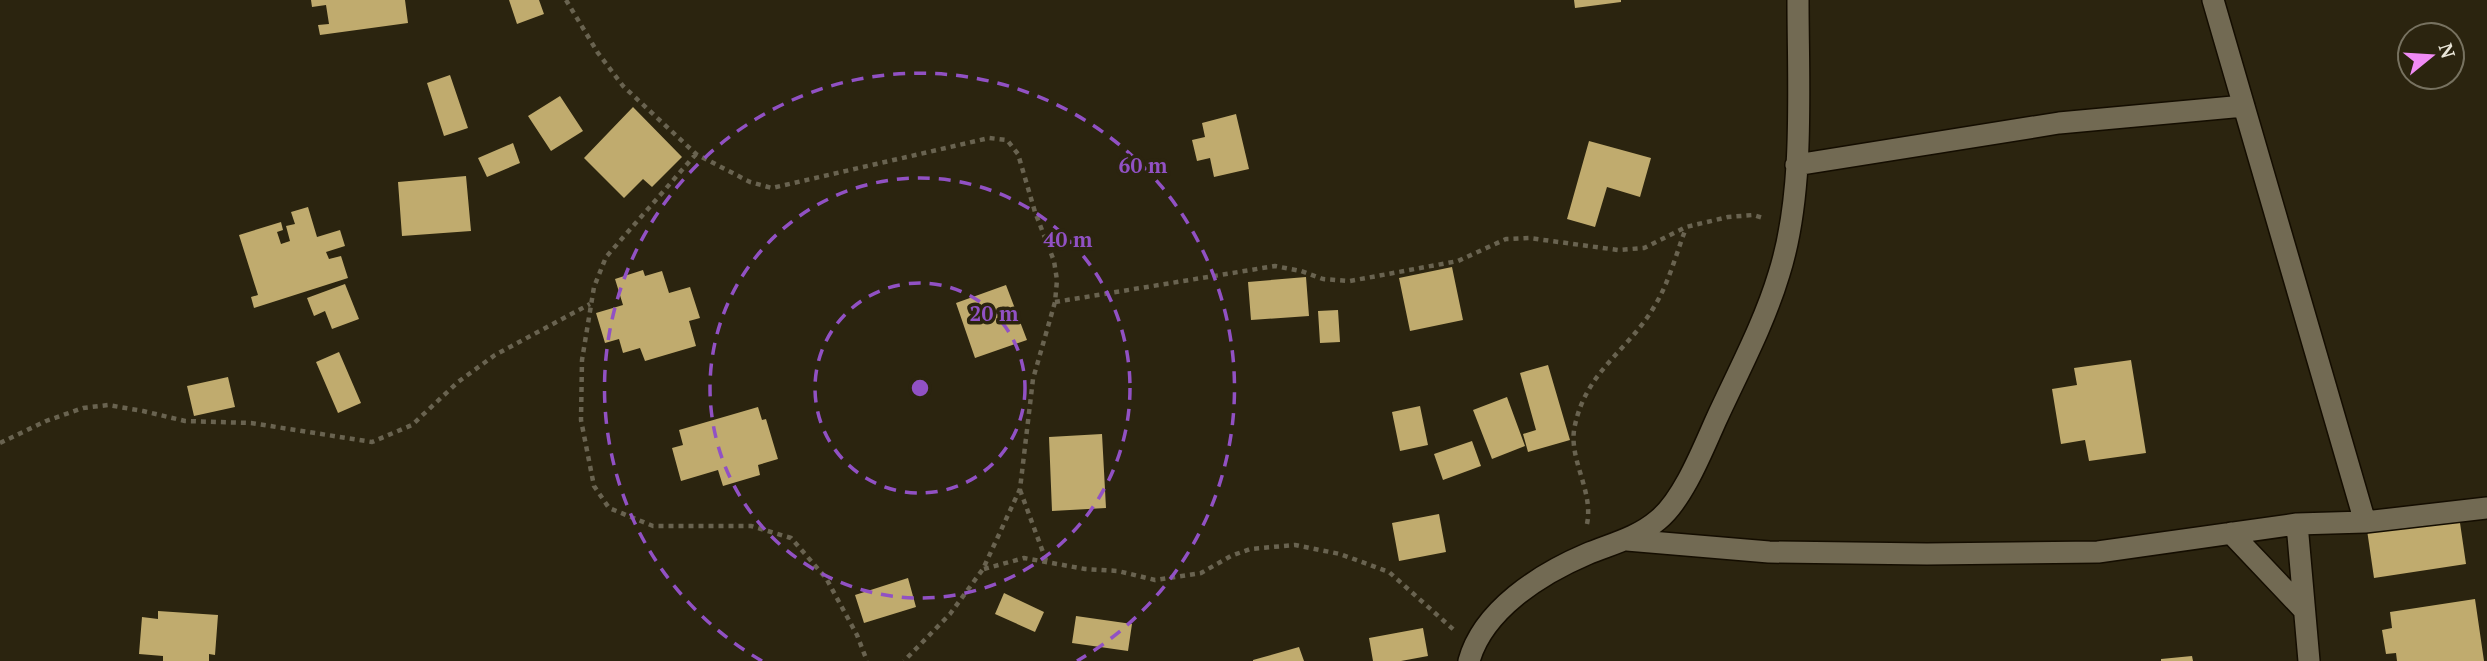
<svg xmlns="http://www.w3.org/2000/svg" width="2487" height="661" viewBox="0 0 2487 661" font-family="'PT Serif',serif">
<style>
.building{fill:#c0ab6e}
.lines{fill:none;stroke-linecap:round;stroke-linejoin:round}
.minor-casing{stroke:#140d00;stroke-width:24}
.path{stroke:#696350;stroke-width:4.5;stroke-dasharray:5 5;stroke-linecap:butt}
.minor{stroke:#726a53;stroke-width:21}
.ring{fill:none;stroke:#9151c4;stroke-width:3.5;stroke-dasharray:12 9}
.centre{fill:#9151c4;stroke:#2b240f;stroke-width:3.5}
.ring-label{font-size:21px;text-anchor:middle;font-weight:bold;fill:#9151c4;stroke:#2b240f;stroke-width:7;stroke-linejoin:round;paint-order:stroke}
</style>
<rect width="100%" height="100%" fill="#2b240f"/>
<path class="building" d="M311,0H405L408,23L320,35L318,25L329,24L326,5L312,7Z
M509,0H539L544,14L517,24Z
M1574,0H1621V2L1575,8Z
M450,75L468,128L444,136L427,83Z
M560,96L583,131L551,151L528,116Z
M633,107L682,157L652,187L643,179L624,198L584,158Z
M1236,114L1249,169L1214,177L1210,158L1197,161L1192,140L1205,137L1202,123Z
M1589,141L1651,158L1640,197L1607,187L1595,227L1567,219Z
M513,143L520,163L487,177L478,158Z
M466,176L471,231L402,236L398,182Z
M308,207L317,237L340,230L345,246L326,252L329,259L341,256L348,278L254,308L251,297L258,295L239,235L281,222L283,230L277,232L281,244L290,241L286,226L295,224L291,212Z
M1452,267L1463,320L1410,331L1399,278Z
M643,270L645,276L662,271L669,293L690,287L700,318L689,321L696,346L645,361L640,348L623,353L619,339L605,343L596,313L623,305L615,279Z
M1306,277L1309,316L1251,320L1248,282Z
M345,284L359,319L332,329L325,311L314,316L307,298Z
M1006,285L1027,340L975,358L956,303Z
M1338,310L1340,342L1320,343L1318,311Z
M339,352L361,403L338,413L316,362Z
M2131,360L2146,453L2089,461L2085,440L2061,444L2052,389L2077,385L2074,368Z
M1548,365L1570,440L1528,452L1523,434L1536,430L1520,373Z
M228,377L235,407L194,416L187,386Z
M1507,397L1525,446L1492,459L1473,410Z
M1420,406L1428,445L1400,451L1392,412Z
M758,407L762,420L766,419L778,459L758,465L760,475L723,486L718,470L681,481L672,448L683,445L679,430Z
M1102,434L1106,508L1052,511L1049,437Z
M1472,441L1481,466L1443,480L1434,454Z
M1439,514L1446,552L1399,561L1392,523Z
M2459,516L2466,564L2374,578L2367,530Z
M908,578L916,607L864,623L855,595Z
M1004,593L1044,612L1035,632L995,614Z
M2475,599L2484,661H2397L2396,653L2386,654L2382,630L2392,628L2390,612Z
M158,611L218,615L215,655L209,654V661H163V656L139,654L142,617L158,619Z
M1076,616L1132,624L1128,651L1072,643Z
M1423,628L1428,656L1401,661H1373L1369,638Z
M1299,647L1304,661H1253V660Z
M2192,656L2193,661H2161V659Z"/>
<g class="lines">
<g class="minor-casing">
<path id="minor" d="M2213,0L2365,522
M1796,165L2059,123L2244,106
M2297,524L2309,661
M2231,533L2304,610
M1627,540L1769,552L1927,554L2098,552L2297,524L2365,522L2487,508
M1469,661C1483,610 1540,574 1587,554C1611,544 1637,538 1658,520C1683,500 1703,449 1716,420C1738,372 1764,324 1779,274C1805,192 1798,86 1798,0"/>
</g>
<path class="path" d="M566,0L598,53L623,86L696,154L750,182L772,188L989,138L1007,140L1018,154L1035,212L1054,261L1057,280L1055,302L1033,379L1020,489L983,569L950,614L904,661
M696,154L606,257L594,287L582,360L581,420L594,486L609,508L653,526H751L791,538L826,578L857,635L867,661
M1055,302L1275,266L1301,271L1323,279L1350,281L1458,261L1506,239L1529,238L1618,250L1644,248L1686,227L1728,217L1753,215L1763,218
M0,443L46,421L83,408L108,405L143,411L185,421L251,423L372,442L412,425L458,382L495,355L590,304
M1020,490L1047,563
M1587,524C1594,490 1567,458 1575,425C1587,370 1628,351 1654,307C1669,283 1676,254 1686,228
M984,569L1024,558L1085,569L1118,571L1155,580L1201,573L1231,556L1250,549L1295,545L1340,554L1389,572L1454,630"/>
<use href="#minor" class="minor"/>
</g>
<g class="ring">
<circle cx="920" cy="388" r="105"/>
<circle cx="920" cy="388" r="210"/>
<path d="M762 661A315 315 0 1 1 1077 661"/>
</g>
<circle cx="920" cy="388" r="10" class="centre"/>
<g class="ring-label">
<text x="1143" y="173">60 m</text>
<text x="1068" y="247">40 m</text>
<text x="994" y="321">20 m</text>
</g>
<g transform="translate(2431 56) rotate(72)"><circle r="33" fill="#2b240f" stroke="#777260" stroke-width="2"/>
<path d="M0-5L12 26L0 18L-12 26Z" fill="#f08bf5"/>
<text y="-10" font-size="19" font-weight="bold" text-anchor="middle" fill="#eae6d9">N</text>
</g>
</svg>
